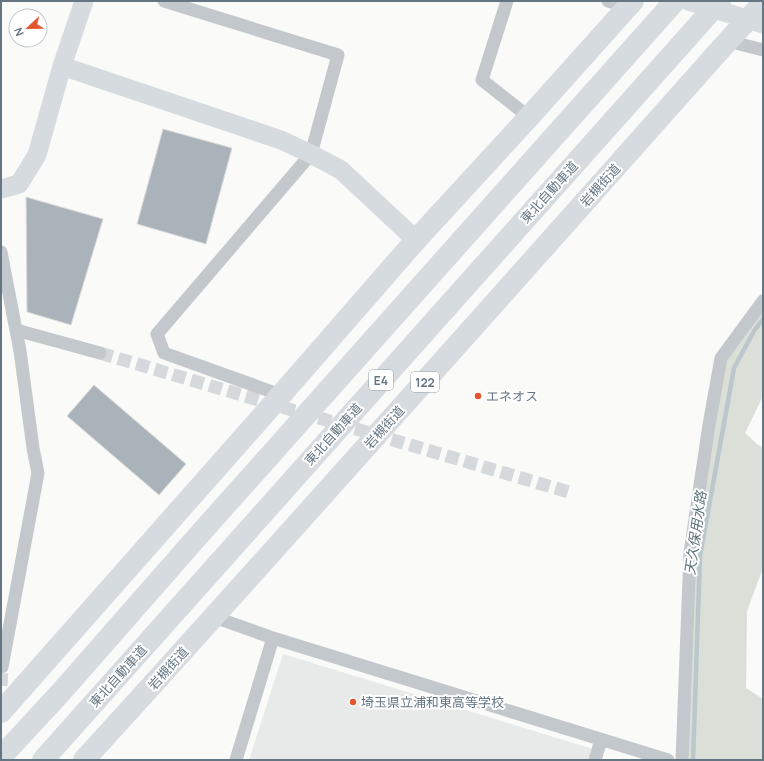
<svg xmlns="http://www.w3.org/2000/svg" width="764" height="761" viewBox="0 0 764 761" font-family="Manrope,'Noto Sans JP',sans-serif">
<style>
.built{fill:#e8e9e9}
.green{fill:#dadfd7}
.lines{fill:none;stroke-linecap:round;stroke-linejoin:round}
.stream{stroke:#bbc7cb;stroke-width:4.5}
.building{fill:#aab3b9;stroke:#dcdcda}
.street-tunnel{stroke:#d5d9db;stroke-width:13;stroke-dasharray:13 6;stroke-linecap:butt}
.street{stroke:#c3c8cc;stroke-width:13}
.secondary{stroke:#d6dbdf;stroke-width:19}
.highway{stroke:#d6dbdf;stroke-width:22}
.poi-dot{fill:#e4572e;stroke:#fff;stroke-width:1.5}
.labels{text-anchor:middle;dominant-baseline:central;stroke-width:4;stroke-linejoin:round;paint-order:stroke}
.shield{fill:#fff;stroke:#939fa8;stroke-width:1}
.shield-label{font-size:12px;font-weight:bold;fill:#657683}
.street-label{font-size:13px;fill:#657683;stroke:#fff}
.poi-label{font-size:13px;fill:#657683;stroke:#fff;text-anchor:start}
.water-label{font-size:14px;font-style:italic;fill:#60757c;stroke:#fff}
</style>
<rect width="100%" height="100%" fill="#fafaf8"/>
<path class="built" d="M283,654L593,749L590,760H249Z"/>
<path class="green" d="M763,302V396L745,433L757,444L763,448V568L747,611L746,688L763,699V760H676L694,487L708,393L729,357Z"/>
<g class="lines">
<path class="stream" d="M693,760L700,556L734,368L754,331L763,319"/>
</g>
<path class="building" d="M163,129L232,148L206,244L137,224Z
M26,197L103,219L71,325L27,312Z
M94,385L186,464L159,495L67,416Z"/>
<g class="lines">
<path class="street-tunnel" d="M100,353L572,493
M1,686L2,667"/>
<path class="street" d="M164,1L338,55L311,154L157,334L164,353L281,395
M507,1L482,80L529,117
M608,1L628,7
M728,41L763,50
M1,252L20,351L33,448L38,473L2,667
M16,330L100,353
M214,617L273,638L668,760
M236,760L273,638
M595,760L601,740
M682,760L690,553L709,425L721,358L763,301"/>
<path class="secondary" d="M84,1L62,66L281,140L311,154L341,170L416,240
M688,1L763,24
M1,189L19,184L37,155L62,66"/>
<path class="highway" d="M1,712L281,395L416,240L529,117L633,1
M1,757L62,691L198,536L675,1
M43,760L720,1
M84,760C301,522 514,281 728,41L763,3"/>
</g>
<g class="poi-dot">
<circle cx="478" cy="396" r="4"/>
<circle cx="353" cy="702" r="4"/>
</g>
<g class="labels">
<g class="shield">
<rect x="369" y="370" width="24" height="20" rx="3"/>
<rect x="411" y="372" width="28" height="20" rx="3"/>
</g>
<g class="shield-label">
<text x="381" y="380">E4</text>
<text x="425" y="382">122</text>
</g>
<g class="street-label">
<text transform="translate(600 185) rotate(-48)">岩槻街道</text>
<text transform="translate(549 192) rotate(-48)">東北自動車道</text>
<text transform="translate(384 427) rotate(-48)">岩槻街道</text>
<text transform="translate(333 434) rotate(-48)">東北自動車道</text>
<text transform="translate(168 668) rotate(-48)">岩槻街道</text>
<text transform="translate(118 676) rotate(-48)">東北自動車道</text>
</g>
<g class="poi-label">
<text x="486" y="396">エネオス</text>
<text x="361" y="702">埼玉県立浦和東高等学校</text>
</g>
<g class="water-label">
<text transform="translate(695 533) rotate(-82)">天久保用水路</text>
</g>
</g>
<rect width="764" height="761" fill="none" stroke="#657683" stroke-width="4"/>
<g transform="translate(28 28) rotate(248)"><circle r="19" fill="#ffffff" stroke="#c1c8cd"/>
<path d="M0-3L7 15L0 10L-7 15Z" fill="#e4572e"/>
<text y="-6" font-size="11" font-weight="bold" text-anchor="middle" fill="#657683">N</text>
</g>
</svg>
